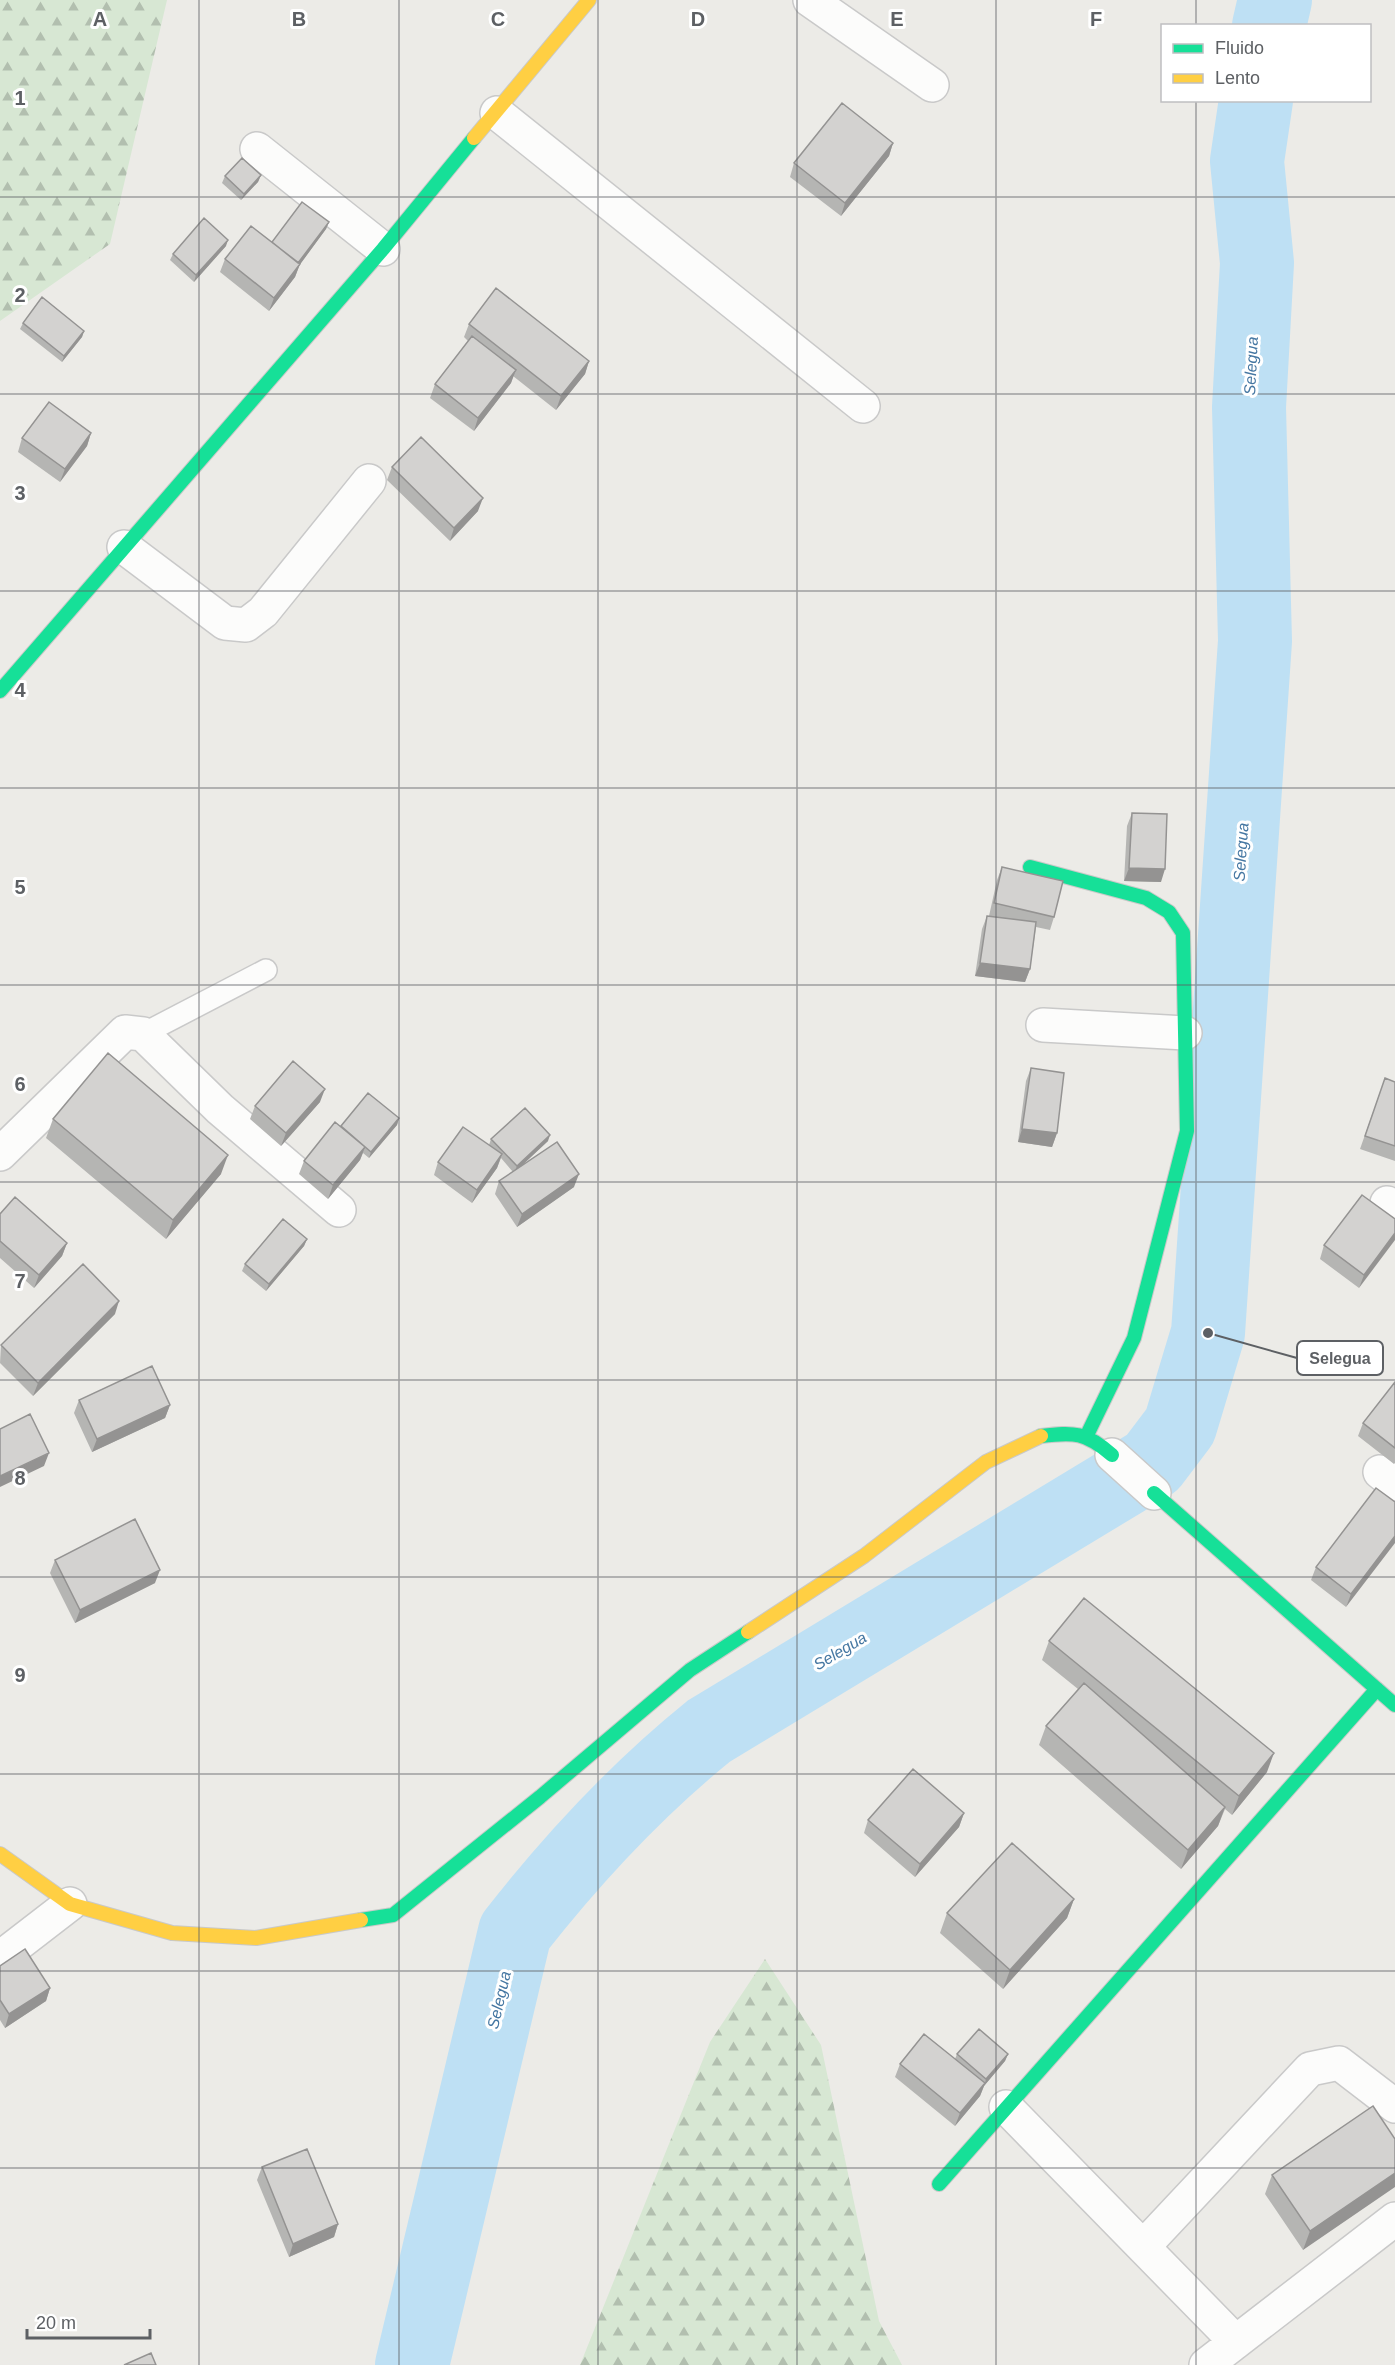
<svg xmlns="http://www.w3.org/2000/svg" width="1395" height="2365" viewBox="0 0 1395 2365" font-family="Helvetica,sans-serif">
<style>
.forest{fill:url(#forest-firs)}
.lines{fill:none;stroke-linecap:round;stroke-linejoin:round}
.river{stroke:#bee0f4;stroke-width:74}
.lane-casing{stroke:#c9c9c9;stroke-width:24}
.street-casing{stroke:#c9c9c9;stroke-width:36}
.fast-casing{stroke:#c9c9c8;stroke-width:16}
.slow-casing{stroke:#c9c9c8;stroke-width:16}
.lane{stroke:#fcfcfb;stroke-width:21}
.street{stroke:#fcfcfb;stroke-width:33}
.fast{stroke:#16e098;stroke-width:14}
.slow{stroke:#ffcf43;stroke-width:14}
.wall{fill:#b5b5b3}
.shaded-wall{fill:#949392}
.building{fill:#d3d2d0;stroke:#949392;stroke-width:1.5}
.grid{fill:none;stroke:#5d6064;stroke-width:1.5;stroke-opacity:0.55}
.labels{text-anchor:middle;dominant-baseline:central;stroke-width:6;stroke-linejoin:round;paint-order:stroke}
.water-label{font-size:16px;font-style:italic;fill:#4577a2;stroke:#fff}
.grid-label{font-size:20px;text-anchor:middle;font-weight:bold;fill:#5d6064;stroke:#fff;stroke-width:6;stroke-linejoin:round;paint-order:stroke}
.leader{fill:none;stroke:#5d6064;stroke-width:2}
.callout-dot{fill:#5d6064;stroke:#fff;stroke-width:2}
.callout{fill:#fff;stroke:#5d6064;stroke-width:2}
.callout-label{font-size:16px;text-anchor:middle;font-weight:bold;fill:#5d6064}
</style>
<defs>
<pattern id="forest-firs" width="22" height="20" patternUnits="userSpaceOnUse" patternTransform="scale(1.5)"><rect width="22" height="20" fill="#d7e7d3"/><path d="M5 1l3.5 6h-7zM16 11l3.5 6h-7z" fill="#b2bfaf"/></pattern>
</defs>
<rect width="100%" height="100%" fill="#ecebe7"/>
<path class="forest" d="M0,0H167L110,244L0,321Z
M765,1959L821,2045L879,2321L902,2365H580L710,2042Z"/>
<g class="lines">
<path class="river" d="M1269,26L1275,0
M412,2365L515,1932C573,1858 636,1790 709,1731L1152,1463L1180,1426L1208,1333L1255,641L1249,407L1257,263L1247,161L1256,100"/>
<g class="lane-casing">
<path id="lane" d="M143,1034L266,970"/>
</g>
<g class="street-casing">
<path id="street" d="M810,0L932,85
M497,113L863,406
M257,149L383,249
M124,547L225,623L246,625L263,612L369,481
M1043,1025L1185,1033
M0,1154L125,1032L143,1034L220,1109L339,1210
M1387,1203L1395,1210
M1112,1455L1154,1493
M1380,1472L1395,1484
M0,1958L70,1904
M1006,2107L1236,2342
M1143,2247L1310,2069L1339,2063L1395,2106
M1206,2365L1395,2219"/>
</g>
<g class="fast-casing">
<path id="fast" d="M0,691L383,249L474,138
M1030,867L1146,898L1169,912L1183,933L1187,1131L1134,1338L1086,1437
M1041,1436C1074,1432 1086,1432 1112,1455
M1154,1493L1395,1705
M361,1920L393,1915L540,1797L690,1670L748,1632
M939,2184L1377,1689"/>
</g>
<g class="slow-casing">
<path id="slow" d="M474,138L589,0
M748,1632L864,1556L986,1462L1041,1436
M0,1854L70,1904L172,1933L256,1938L361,1920"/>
</g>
<use href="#lane" class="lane"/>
<use href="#street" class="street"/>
<use href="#fast" class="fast"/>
<use href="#slow" class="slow"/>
</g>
<path class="wall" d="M893,143L889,156L841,216L790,177L794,163Z
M261,175L258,182L241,200L222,183L225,176Z
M329,222L326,229L300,264L295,277L269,311L220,272L225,259Z
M226,246L194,282L170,260L173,254Z
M23,323L84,331L82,337L62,362L20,329Z
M469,324L589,361L585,374L556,410L513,376L511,383L474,431L430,398L435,384L468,341L464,337Z
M91,433L87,446L60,482L18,452L22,438Z
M392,467L478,511L450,541L387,480Z
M1132,813L1161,882L1124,881L1127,826Z
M1002,867L1054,917L1050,930L1036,927L1030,969L1025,982L975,976L982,929L987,916H989L997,880Z
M1031,1068L1057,1133L1052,1147L1018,1142L1026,1081Z
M1385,1078L1395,1082V1161L1360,1149Z
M320,1102L281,1146L250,1119L255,1106Z
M399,1118L397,1125L369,1158L363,1153L360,1160L328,1199L299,1174L304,1161L340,1127Z
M53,1119L221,1174L166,1239L46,1138Z
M491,1139L548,1141L521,1166L574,1187L517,1227L495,1194L499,1181L513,1172L501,1158L497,1168L472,1203L434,1175L438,1162L489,1145Z
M0,1214L67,1243L62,1256L34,1288L0,1258Z
M1395,1219L1359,1288L1320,1259L1324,1245Z
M307,1239L304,1246L266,1291L242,1271L245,1264Z
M115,1314L33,1396L0,1363L1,1345Z
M1395,1382V1463L1394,1464L1358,1436L1363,1423Z
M79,1400L170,1405L165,1418L92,1452L74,1413Z
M1395,1502L1346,1607L1311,1580L1316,1567Z
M55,1560L155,1583L75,1623L50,1573Z
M1049,1641L1267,1772L1232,1815L1225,1809L1218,1826L1181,1869L1039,1745L1046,1726L1078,1689L1042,1660Z
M964,1813L959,1827L915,1877L864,1833L868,1820Z
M1074,1899L1067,1918L1003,1989L940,1933L947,1913Z
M0,1966L50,1988L46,2001L5,2028L0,2020Z
M957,2054H1008L1005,2061L984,2086L980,2096L955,2126L895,2077L900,2064L955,2059Z
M1395,2139L1303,2250L1265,2194L1272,2175Z
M262,2167L338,2224L334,2237L289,2257L257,2180Z"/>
<path class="shaded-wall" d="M893,143L889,156L841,216L845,203Z
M261,175L258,182L241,200L244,194Z
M329,222L326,229L296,270L298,263Z
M228,240L226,246L194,282L196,275Z
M300,264L295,277L269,311L274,298Z
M84,331L82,337L62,362L64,356Z
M589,361L585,374L556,410L561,396Z
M516,370L511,383L474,431L478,418Z
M91,433L87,446L60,482L65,469Z
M483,498L478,511L450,541L454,528Z
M1129,868L1165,869L1161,882L1124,881Z
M980,963L1030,969L1025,982L975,976Z
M325,1089L320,1102L281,1146L286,1133Z
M399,1118L397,1125L369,1158L371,1152Z
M1022,1129L1057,1133L1052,1147L1018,1142Z
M550,1135L548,1141L514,1173L517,1166Z
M365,1147L360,1160L328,1199L333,1185Z
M502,1154L497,1168L472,1203L477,1190Z
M228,1155L221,1174L166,1239L173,1220Z
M579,1174L574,1187L517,1227L522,1214Z
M1395,1233V1240L1359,1288L1364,1275Z
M307,1239L304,1246L266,1291L269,1284Z
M67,1243L62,1256L34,1288L39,1275Z
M119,1301L115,1314L33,1396L38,1383Z
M170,1405L165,1418L92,1452L97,1439Z
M49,1453L44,1466L0,1487V1476Z
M1395,1536V1543L1346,1607L1351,1594Z
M160,1570L155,1583L75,1623L80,1610Z
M1274,1753L1267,1772L1232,1815L1239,1796Z
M1225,1807L1218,1826L1181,1869L1188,1850Z
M964,1813L959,1827L915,1877L920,1864Z
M1074,1899L1067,1918L1003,1989L1010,1970Z
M50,1988L46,2001L5,2028L9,2014Z
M1008,2054L1005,2061L984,2086L980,2096L955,2126L960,2113L985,2083L986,2079Z
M1395,2173V2187L1303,2250L1310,2231Z
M338,2224L334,2237L289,2257L293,2244Z"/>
<path class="building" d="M842,103L893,143L845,203L794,163Z
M242,158L261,175L244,194L225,176Z
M302,202L329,222L298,263L272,242Z
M204,218L228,240L196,275L173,254Z
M251,226L300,264L274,298L225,259Z
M496,288L589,361L561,396L469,324Z
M42,297L84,331L64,356L23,323Z
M472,336L516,370L478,418L435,384Z
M49,402L91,433L65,469L22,438Z
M421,437L483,498L454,528L392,467Z
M1132,813L1167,814L1165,869L1129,868Z
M1002,867L1063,881L1054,917L994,903Z
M987,916L1036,922L1030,969L980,963Z
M108,1053L228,1155L173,1220L53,1119Z
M293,1061L325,1089L286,1133L255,1106Z
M1031,1068L1064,1073L1057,1133L1022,1129Z
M1385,1078L1395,1082V1146L1365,1136Z
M368,1093L399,1118L371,1152L341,1126Z
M525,1108L550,1135L517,1166L491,1139Z
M335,1122L365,1147L333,1185L304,1161Z
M463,1127L502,1154L477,1190L438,1162Z
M557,1142L579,1174L522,1214L499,1181Z
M1362,1195L1395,1219V1233L1364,1275L1324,1245Z
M15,1197L67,1243L39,1275L0,1241V1214Z
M283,1219L307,1239L269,1284L245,1264Z
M83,1264L119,1301L38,1383L1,1345Z
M152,1366L170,1405L97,1439L79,1400Z
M1395,1382V1448L1363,1423Z
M30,1414L49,1453L0,1476V1429Z
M1376,1488L1395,1502V1536L1351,1594L1316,1567Z
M135,1519L160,1570L80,1610L55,1560Z
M1084,1598L1274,1753L1239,1796L1049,1641Z
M1084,1683L1225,1807L1188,1850L1046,1726Z
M913,1769L964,1813L920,1864L868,1820Z
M1012,1843L1074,1899L1010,1970L947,1913Z
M25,1949L50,1988L9,2014L0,2000V1966Z
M979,2029L1008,2054L986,2079L957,2054Z
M924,2034L985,2083L960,2113L900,2064Z
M1373,2106L1395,2139V2173L1310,2231L1272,2175Z
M307,2149L338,2224L293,2244L262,2167Z
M151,2353L156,2365H124Z"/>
<path class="grid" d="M199,0V2365M399,0V2365M598,0V2365M797,0V2365M996,0V2365M1196,0V26M1196,100V2365M0,197H1395M0,394H1395M0,591H1395M0,788H1395M0,985H1395M0,1182H1395M0,1380H1395M0,1577H1395M0,1774H1395M0,1971H1395M0,2168H1395"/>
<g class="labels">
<g class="water-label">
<text transform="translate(1251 366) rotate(-87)">Selegua</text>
<text transform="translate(1241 852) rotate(-86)">Selegua</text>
<text transform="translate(840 1651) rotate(-31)">Selegua</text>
<text transform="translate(499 2000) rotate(-77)">Selegua</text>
</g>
</g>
<g class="grid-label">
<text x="100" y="26">A</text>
<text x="299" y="26">B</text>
<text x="498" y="26">C</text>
<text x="698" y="26">D</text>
<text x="897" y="26">E</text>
<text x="1096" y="26">F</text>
<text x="20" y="105">1</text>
<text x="20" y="302">2</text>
<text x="20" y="500">3</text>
<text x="20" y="697">4</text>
<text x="20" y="894">5</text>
<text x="20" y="1091">6</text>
<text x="20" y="1288">7</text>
<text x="20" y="1485">8</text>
<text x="20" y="1682">9</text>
</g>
<path class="leader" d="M1208 1333L1297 1358"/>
<circle class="callout-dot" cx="1208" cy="1333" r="6"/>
<rect class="callout" x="1297" y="1341" width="86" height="34" rx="6"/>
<g class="callout-label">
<text x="1340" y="1364">Selegua</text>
</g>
<rect x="1161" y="24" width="210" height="78" fill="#ffffff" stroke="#bebfc1" stroke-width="1.5"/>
<rect x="1173" y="44" width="30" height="9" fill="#16e098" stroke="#bebfc1" stroke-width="1.5"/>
<text x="1215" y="54" font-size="18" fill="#5d6064">Fluido</text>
<rect x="1173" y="74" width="30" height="9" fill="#ffcf43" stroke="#bebfc1" stroke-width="1.5"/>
<text x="1215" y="84" font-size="18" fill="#5d6064">Lento</text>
<path d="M27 2329v9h123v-9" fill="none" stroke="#5d6064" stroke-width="3"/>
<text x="36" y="2329" font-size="18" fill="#5d6064" stroke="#ffffff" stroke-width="4.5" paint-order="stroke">20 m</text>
</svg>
